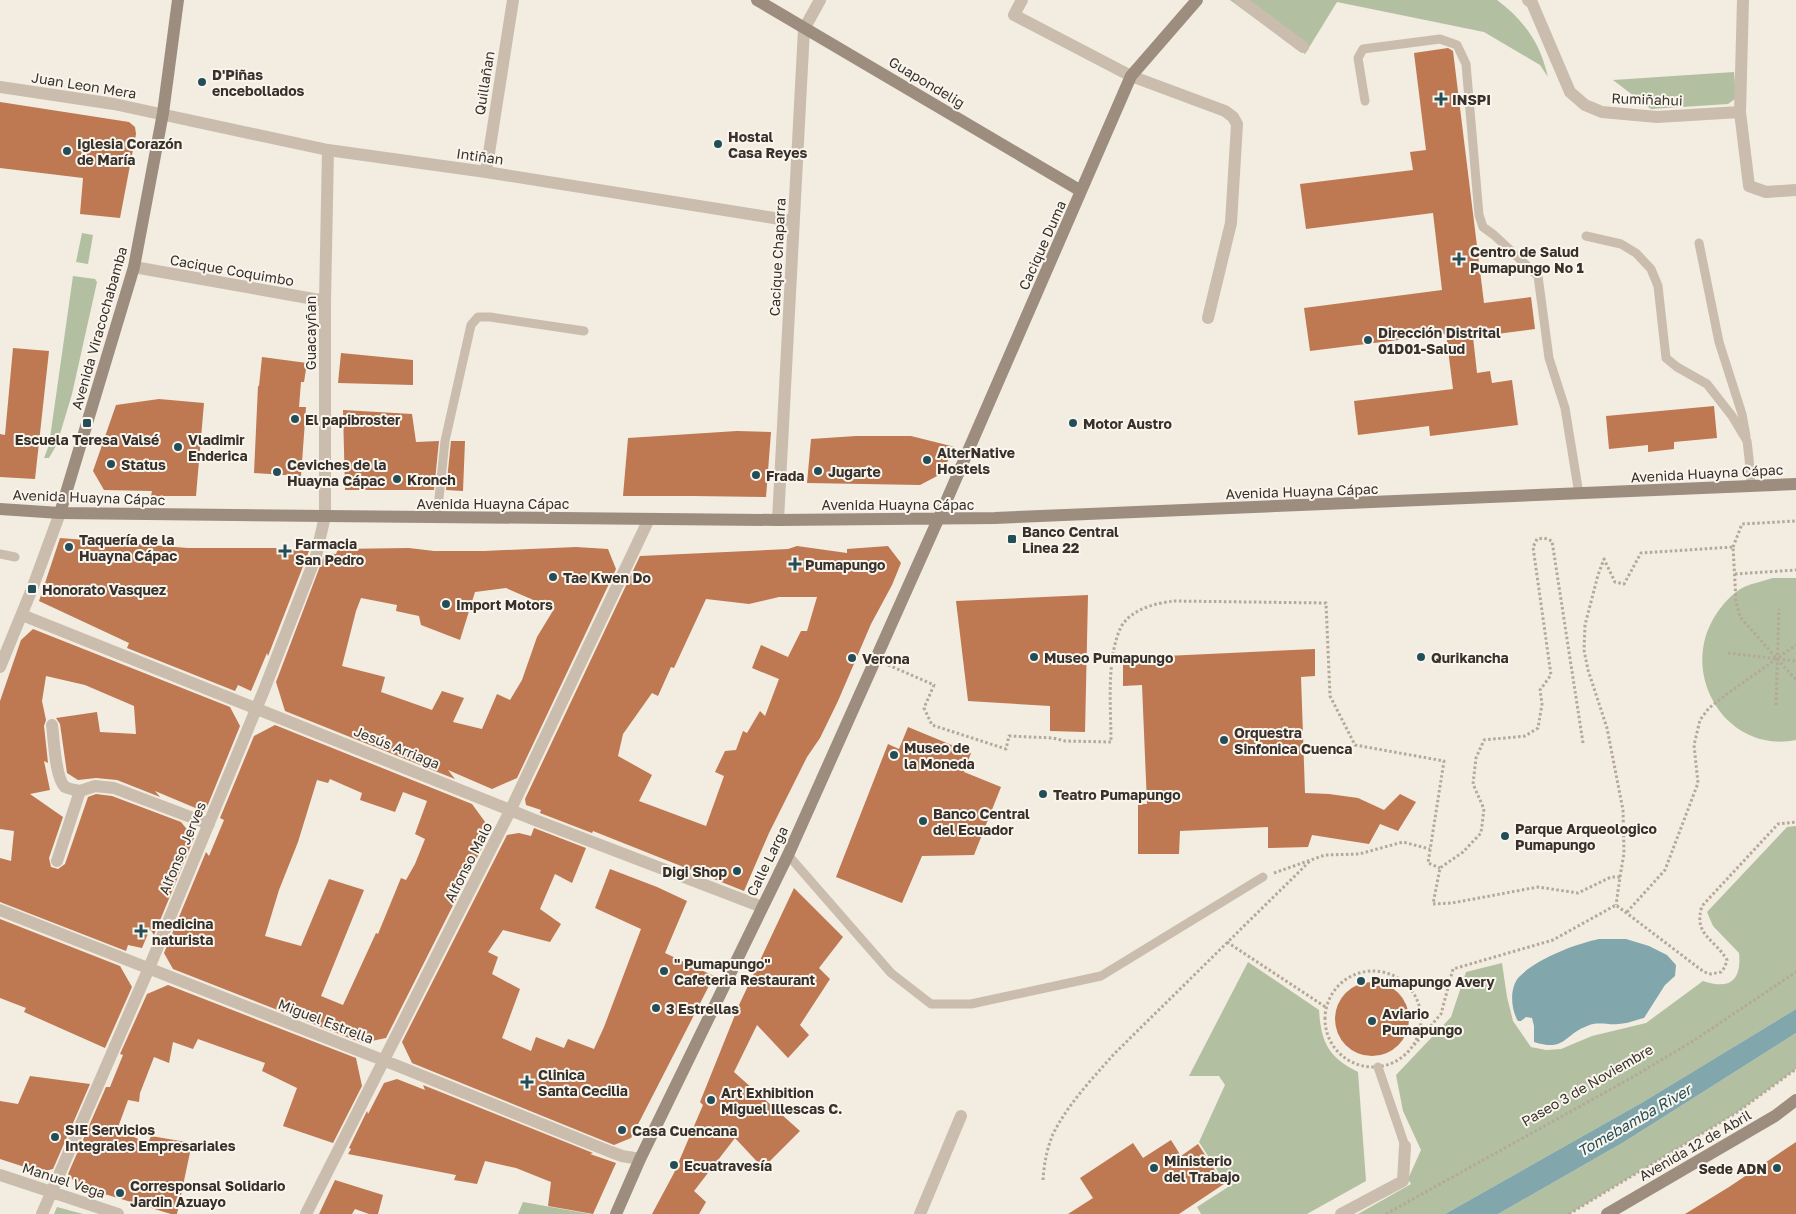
<svg xmlns="http://www.w3.org/2000/svg" width="1796" height="1214" viewBox="0 0 1796 1214" font-family="'Golos Text',sans-serif">
<style>
.green{fill:#b2c0a1}
.water{fill:#81a7ad}
.building{fill:#be7852;fill-rule:evenodd}
.lines{fill:none;stroke-linecap:round;stroke-linejoin:round}
.path{stroke:#b5a897;stroke-width:3;stroke-dasharray:2.5 2.5;stroke-linecap:butt}
.lane{stroke:#cabdad;stroke-width:9}
.street{stroke:#cabdad;stroke-width:12}
.secondary{stroke:#9d8d7e;stroke-width:12}
.poi-dot{fill:#234e58;stroke:#f9f5ed;stroke-width:2}
.labels{text-anchor:middle;dominant-baseline:central;stroke-width:4;stroke-linejoin:round;paint-order:stroke}
.poi-label{font-size:14px;font-weight:bold;fill:#38312b;stroke:#f9f5ed;text-anchor:start}
.street-label{font-size:14px;fill:#38312b;stroke:#f9f5ed}
.water-label{font-size:15px;font-style:italic;fill:#234e58;stroke:#f9f5ed}
</style>
<rect width="100%" height="100%" fill="#f2ece1"/>
<path class="green" d="M1230,0H1497C1525,21 1540,43 1548,77L1540,65L1484,32L1337,2L1305,54Z
M1734,72L1736,95L1735,99L1728,104L1651,109L1613,80Z
M82,233L93,235L88,264L76,262Z
M73,276L95,279L97,282L72,394L57,444L49,458H44L49,445Z
M1773,578H1796V740C1727,754 1678,675 1715,616C1722,605 1732,593 1744,587C1753,583 1764,581 1773,578Z
M1796,826V1009L1643,1102L1445,1214H1358L1411,1184L1408,1179L1421,1150L1403,1111L1396,1075L1451,1017L1466,972L1502,963L1507,997L1513,1021L1531,1047L1546,1050L1561,1049L1592,1036L1646,1023L1703,981C1729,990 1742,981 1739,953L1713,926L1707,912L1787,827Z
M1248,962L1319,1010C1321,1042 1328,1057 1358,1072L1366,1181L1307,1214H1201L1197,1207L1228,1187L1199,1142L1225,1085L1219,1076H1189Z
M1796,1033V1069L1736,1113L1569,1214H1498L1624,1142Z
M523,1202L590,1214H518Z
M57,1207L83,1214H54Z"/>
<path class="water" d="M1599,939H1626L1649,946L1667,955L1676,965L1675,976L1665,985L1644,1018C1636,1020 1626,1024 1618,1024C1607,1025 1597,1021 1587,1026C1563,1035 1566,1052 1534,1042V1026L1532,1018L1526,1017L1521,1021H1518C1511,1010 1509,988 1519,977C1536,959 1575,944 1599,939Z
M1796,1009V1033L1624,1142L1498,1214H1445L1643,1102Z"/>
<path class="building" d="M1448,48L1453,51L1484,303L1531,297L1535,329L1473,337L1477,373L1490,371L1492,383L1512,380L1518,425L1430,436L1429,426L1358,435L1354,401L1453,389L1446,334L1310,351L1304,308L1442,290L1433,213L1306,229L1300,184L1413,170L1410,152L1426,150L1414,53Z
M0,102L129,122L135,127L136,134L120,218L80,214L83,178L0,168Z
M13,348L49,351L35,479L0,477V434L5,435Z
M341,353L413,360V385L338,383Z
M262,357L307,363L304,382H301L299,407H306L301,476L254,473L258,386H259Z
M159,399L204,403L196,496H151L152,491L104,490L93,471L116,405Z
M1714,406L1717,438L1674,442V449L1648,452V445L1609,449L1606,416Z
M343,410L412,414L416,442L439,441L434,490H345Z
M737,431L771,432L766,497L694,496H623L628,438Z
M856,436H911L955,447L941,474L920,485L807,483L811,439Z
M451,441H465L463,491L446,490Z
M60,538L188,548H275L309,551L268,656L267,653L251,691L238,685L235,691L127,648L129,643L39,601Z
M797,546L847,553V549L888,546L901,563L892,585L871,624L838,701L820,738L807,757L769,833L744,891L593,831L592,833L540,813L541,810L526,805L525,799L640,556L788,549ZM779,597H817L807,631H801L788,657L761,645L752,668L779,679L765,716L760,711L747,733L743,731L736,750L725,751L715,772L724,776L706,826L639,801L652,775L618,756L623,734L652,693L658,696L671,667L674,668L706,599L749,604Z
M576,547L608,549L616,569L517,778L492,789L448,770L455,779L285,711L276,682L325,553L336,554L338,549L409,548L434,551H484ZM506,588L554,609L537,637L522,680L510,700L497,694L482,729L453,722L464,698L442,691L432,710L381,692L385,677L342,666L356,611L361,598L397,605L396,611L419,616L421,625L460,640L475,592Z
M1088,595L1085,732L1050,731V706L968,701L956,601Z
M33,629L230,707L240,726L205,812L155,791L160,797L117,780L96,778L78,780L67,773L60,724L56,718L97,712L100,732L136,734L134,706L85,685L46,676L42,701L46,720L44,726L48,763L44,761L50,790L30,794L63,817L49,858L51,867L58,869L65,864L88,797L96,794L112,796L181,822L194,838L154,935L150,929L142,948L128,945L126,951L0,902V858L11,861L14,831L0,829V701L21,640Z
M1315,649V676L1301,677L1305,793L1329,794L1358,798L1384,810L1400,794L1416,802L1398,831L1380,824L1369,844L1312,835L1308,847L1268,848V827L1180,831L1179,854H1138V804H1147L1142,685L1123,686V658Z
M275,725L472,804L491,830L386,1038L362,1043L173,969L164,953L206,852L209,856L224,820L220,818L254,736ZM330,779L362,793L360,800L395,812L403,792L427,801L415,834L425,839L415,864L406,880L401,878L378,934L376,933L343,1005L321,996L364,890L329,879L301,946L265,936L279,890L298,842L317,780L328,783Z
M908,727L971,753L964,772L1001,787L974,855L922,856L902,903L836,877L888,744L899,749Z
M534,828L586,848L572,883L555,874L540,909L561,924L550,942L503,930L488,952L498,957L492,974L520,989L502,1038L531,1051L536,1037L564,1048L568,1039L594,1049L604,1027L641,929L595,908L610,869L657,887L687,901L665,953L714,976L631,1138L614,1145L412,1063L402,1042L507,835L519,833L531,836Z
M794,888L843,937L819,968L830,979L800,1025L809,1035L788,1058L757,1025L734,1072L800,1131L763,1168L735,1138L694,1191L706,1202L699,1214H652L674,1173L703,1105L700,1102L739,1005Z
M0,919L120,966L132,987L105,1048L24,1012L26,1008L0,998Z
M1335 1019a37 37 0 1 1 74 0a37 37 0 1 1-74 0Z
M168,985L356,1058L362,1086L333,1143L283,1126L297,1088L262,1071L265,1063L198,1039L193,1049L173,1042L169,1063L154,1057L140,1093L139,1102L128,1100L117,1130L148,1143L151,1136L192,1143L177,1214H171L78,1186L68,1174L106,1087H110L123,1055L120,1054L147,994Z
M30,1076L90,1084L53,1169L40,1172L0,1159V1101L18,1104Z
M397,1079L425,1090L423,1085L593,1153L590,1154L616,1163L593,1214L548,1206L551,1182L516,1168L485,1161L477,1184L454,1180L456,1175L348,1154L351,1149L349,1148L367,1111L368,1114L384,1083Z
M1171,1140L1181,1156L1198,1144L1224,1184L1179,1214H1068L1093,1198L1080,1178L1133,1143L1143,1158Z
M1796,1142V1214H1685L1729,1187Z
M335,1180L383,1195L378,1214H369L355,1209L352,1214H319Z"/>
<g class="lines">
<path class="path" d="M1733,547L1742,524L1796,521
M1735,574L1796,570
M1728,653L1796,661
M888,665L934,685L924,708L932,725L1006,749L1009,736L1053,738L1065,741L1111,742C1111,708 1106,658 1121,627C1131,609 1156,603 1174,601L1326,603L1330,696L1355,745L1444,761L1428,863L1440,868
M1776,705L1779,609
M1583,743L1552,541L1544,538L1537,539L1533,547L1551,675L1540,690L1542,704L1538,728L1525,736L1484,740L1476,758L1473,784L1484,809L1481,833L1463,852L1440,868L1433,904L1452,903L1538,887L1578,893L1611,877H1620L1616,905
M1274,873L1325,855L1359,854L1403,842L1430,849
M1620,877L1624,853L1623,810L1607,728L1588,670L1584,650L1585,625L1598,575L1604,559L1615,582L1624,584L1641,553L1733,547L1736,601L1740,617L1796,680
M1627,912L1665,870L1698,783L1694,745L1700,720L1709,708L1727,694L1796,645
M1227,942L1327,1008
M1325 1019a48 48 0 1 1 96 0a48 48 0 1 1-96 0Z
M1414,1045L1441,1014L1453,969L1553,940L1616,905L1704,972L1711,974L1721,972L1725,967L1727,960C1714,938 1693,935 1702,906L1778,824L1796,822
M1043,1180C1044,1164 1047,1148 1053,1134C1068,1104 1092,1079 1114,1054L1310,861
M1386,1214L1631,1078L1693,1041L1796,972
M1569,1214L1736,1113L1796,1069"/>
<path class="lane" d="M1365,101L1358,58L1363,49L1440,39L1457,45L1466,64L1479,215L1483,227L1494,235L1538,276L1549,358L1565,408L1579,494
M1586,236L1621,244L1636,253L1651,269L1658,286L1666,358L1677,367L1707,384L1732,416L1747,441L1749,458L1751,486
M1699,243L1719,342L1742,414L1746,436
M437,517L445,441L471,325L478,317H490L584,331
M0,554L15,557
M788,855L891,973L931,1004H971L1101,976L1263,877
M1378,1067L1405,1146"/>
<path class="street" d="M1022,0L1014,15L1131,76L1225,111L1233,117L1237,124L1231,223L1208,318
M1240,0L1303,47
M1528,0L1532,3L1570,92L1585,105L1602,112L1657,117L1740,112
M1743,0L1740,112L1749,186L1766,192L1796,190
M0,87L114,104L328,150L486,172L793,221
M486,172L513,0
M134,267L325,301
M778,520L804,29L820,0
M22,615L535,820L762,907
M0,667L32,589L60,513
M52,725C54,739 55,778 65,787C69,789 76,790 80,791
M80,791L95,786L114,788L209,824
M57,861L80,791
M0,910L398,1066L611,1152L622,1156L640,1159
M0,1175L118,1214
M42,1214L149,968L264,690L316,556L325,516V301L328,150
M306,1214L511,809L649,519
M920,1214L961,1116
M1341,1214L1403,1181L1405,1146"/>
<path class="secondary" d="M757,0L1081,191
M0,509L60,513L325,516L778,520L995,518L1796,484
M60,513L134,267L163,113L178,0
M616,1214L640,1159L788,855L945,504L1131,76L1197,0
M1607,1214L1775,1116L1796,1100"/>
</g>
<g class="poi-dot">
<circle cx="202" cy="82" r="5"/>
<path d="M1438.5 91.5h5v5h5v5h-5v5h-5v-5h-5v-5h5z"/>
<circle cx="718" cy="144" r="5"/>
<circle cx="67" cy="151" r="5"/>
<path d="M1456.5 251.5h5v5h5v5h-5v5h-5v-5h-5v-5h5z"/>
<circle cx="1368" cy="340" r="5"/>
<circle cx="295" cy="419" r="5"/>
<rect x="82" y="418" width="10" height="10" rx="2.5"/>
<circle cx="1073" cy="423" r="5"/>
<circle cx="178" cy="447" r="5"/>
<circle cx="927" cy="460" r="5"/>
<circle cx="111" cy="464" r="5"/>
<circle cx="818" cy="471" r="5"/>
<circle cx="277" cy="472" r="5"/>
<circle cx="756" cy="475" r="5"/>
<circle cx="397" cy="479" r="5"/>
<rect x="1007" y="534" width="10" height="10" rx="2.5"/>
<circle cx="69" cy="547" r="5"/>
<path d="M282.5 543.5h5v5h5v5h-5v5h-5v-5h-5v-5h5z"/>
<path d="M792.5 556.5h5v5h5v5h-5v5h-5v-5h-5v-5h5z"/>
<circle cx="553" cy="577" r="5"/>
<rect x="27" y="584" width="10" height="10" rx="2.5"/>
<circle cx="446" cy="604" r="5"/>
<circle cx="1034" cy="657" r="5"/>
<circle cx="1421" cy="657" r="5"/>
<circle cx="852" cy="658" r="5"/>
<circle cx="1224" cy="740" r="5"/>
<circle cx="894" cy="755" r="5"/>
<circle cx="1043" cy="794" r="5"/>
<circle cx="923" cy="821" r="5"/>
<circle cx="1505" cy="836" r="5"/>
<circle cx="737" cy="871" r="5"/>
<path d="M138.5 923.5h5v5h5v5h-5v5h-5v-5h-5v-5h5z"/>
<circle cx="664" cy="971" r="5"/>
<circle cx="1361" cy="981" r="5"/>
<circle cx="656" cy="1008" r="5"/>
<circle cx="1372" cy="1021" r="5"/>
<path d="M524.5 1074.5h5v5h5v5h-5v5h-5v-5h-5v-5h5z"/>
<circle cx="711" cy="1100" r="5"/>
<circle cx="622" cy="1130" r="5"/>
<circle cx="55" cy="1137" r="5"/>
<circle cx="674" cy="1165" r="5"/>
<circle cx="1154" cy="1168" r="5"/>
<circle cx="1777" cy="1168" r="5"/>
<circle cx="120" cy="1193" r="5"/>
</g>
<g class="labels">
<g class="poi-label">
<text x="212" y="74">D'Piñas<tspan x="212" dy="16">encebollados</tspan></text>
<text x="1452" y="99">INSPI</text>
<text x="728" y="136">Hostal<tspan x="728" dy="16">Casa Reyes</tspan></text>
<text x="77" y="143">Iglesia Corazón<tspan x="77" dy="16">de María</tspan></text>
<text x="1470" y="251">Centro de Salud<tspan x="1470" dy="16">Pumapungo No 1</tspan></text>
<text x="1378" y="332">Dirección Distrital<tspan x="1378" dy="16">01D01-Salud</tspan></text>
<text x="305" y="419">El papibroster</text>
<text x="1083" y="423">Motor Austro</text>
<text x="87" y="439" text-anchor="middle">Escuela Teresa Valsé</text>
<text x="188" y="439">Vladimir<tspan x="188" dy="16">Enderica</tspan></text>
<text x="937" y="452">AlterNative<tspan x="937" dy="16">Hostels</tspan></text>
<text x="121" y="464">Status</text>
<text x="287" y="464">Ceviches de la<tspan x="287" dy="16">Huayna Cápac</tspan></text>
<text x="828" y="471">Jugarte</text>
<text x="766" y="475">Frada</text>
<text x="407" y="479">Kronch</text>
<text x="1022" y="531">Banco Central<tspan x="1022" dy="16">Linea 22</tspan></text>
<text x="79" y="539">Taquería de la<tspan x="79" dy="16">Huayna Cápac</tspan></text>
<text x="295" y="543">Farmacia<tspan x="295" dy="16">San Pedro</tspan></text>
<text x="805" y="564">Pumapungo</text>
<text x="563" y="577">Tae Kwen Do</text>
<text x="42" y="589">Honorato Vasquez</text>
<text x="456" y="604">Import Motors</text>
<text x="1044" y="657">Museo Pumapungo</text>
<text x="1431" y="657">Qurikancha</text>
<text x="862" y="658">Verona</text>
<text x="1234" y="732">Orquestra<tspan x="1234" dy="16">Sinfonica Cuenca</tspan></text>
<text x="904" y="747">Museo de<tspan x="904" dy="16">la Moneda</tspan></text>
<text x="1053" y="794">Teatro Pumapungo</text>
<text x="933" y="813">Banco Central<tspan x="933" dy="16">del Ecuador</tspan></text>
<text x="1515" y="828">Parque Arqueologico<tspan x="1515" dy="16">Pumapungo</tspan></text>
<text x="727" y="871" text-anchor="end">Digi Shop</text>
<text x="152" y="923">medicina<tspan x="152" dy="16">naturista</tspan></text>
<text x="674" y="963">" Pumapungo"<tspan x="674" dy="16">Cafeteria Restaurant</tspan></text>
<text x="1371" y="981">Pumapungo Avery</text>
<text x="666" y="1008">3 Estrellas</text>
<text x="1382" y="1013">Aviario<tspan x="1382" dy="16">Pumapungo</tspan></text>
<text x="538" y="1074">Clinica<tspan x="538" dy="16">Santa Cecilia</tspan></text>
<text x="721" y="1092">Art Exhibition<tspan x="721" dy="16">Miguel Illescas C.</tspan></text>
<text x="65" y="1129">SIE Servicios<tspan x="65" dy="16">Integrales Empresariales</tspan></text>
<text x="632" y="1130">Casa Cuencana</text>
<text x="1164" y="1160">Ministerio<tspan x="1164" dy="16">del Trabajo</tspan></text>
<text x="684" y="1165">Ecuatravesía</text>
<text x="1767" y="1168" text-anchor="end">Sede ADN</text>
<text x="130" y="1185">Corresponsal Solidario<tspan x="130" dy="16">Jardin Azuayo</tspan></text>
</g>
<g class="street-label">
<text transform="translate(927 82) rotate(31)">Guapondelig</text>
<text transform="translate(484 83) rotate(-81)">Quillañan</text>
<text transform="translate(84 85) rotate(9)">Juan Leon Mera</text>
<text transform="translate(1647 99) rotate(2)">Rumiñahui</text>
<text transform="translate(480 156) rotate(8)">Intiñan</text>
<text transform="translate(1042 245) rotate(-66)">Cacique Duma</text>
<text transform="translate(777 257) rotate(-87)">Cacique Chaparra</text>
<text transform="translate(232 270) rotate(10)">Cacique Coquimbo</text>
<text transform="translate(99 328) rotate(-74)">Avenida Viracochabamba</text>
<text transform="translate(310 333) rotate(-90)">Guacayñan</text>
<text transform="translate(1707 473) rotate(-3)">Avenida Huayna Cápac</text>
<text transform="translate(1302 491) rotate(-2)">Avenida Huayna Cápac</text>
<text transform="translate(89 497) rotate(2)">Avenida Huayna Cápac</text>
<text x="493" y="503">Avenida Huayna Cápac</text>
<text x="898" y="504">Avenida Huayna Cápac</text>
<text transform="translate(397 747) rotate(22)">Jesús Arriaga</text>
<text transform="translate(182 848) rotate(-67)">Alfonso Jerves</text>
<text transform="translate(767 861) rotate(-64)">Calle Larga</text>
<text transform="translate(468 862) rotate(-63)">Alfonso Malo</text>
<text transform="translate(326 1021) rotate(21)">Miguel Estrella</text>
<text transform="translate(1587 1085) rotate(-30)">Paseo 3 de Noviembre</text>
<text transform="translate(1695 1145) rotate(-30)">Avenida 12 de Abril</text>
<text transform="translate(64 1180) rotate(18)">Manuel Vega</text>
</g>
<g class="water-label">
<text transform="translate(1634 1120) rotate(-30)">Tomebamba River</text>
</g>
</g>
</svg>
